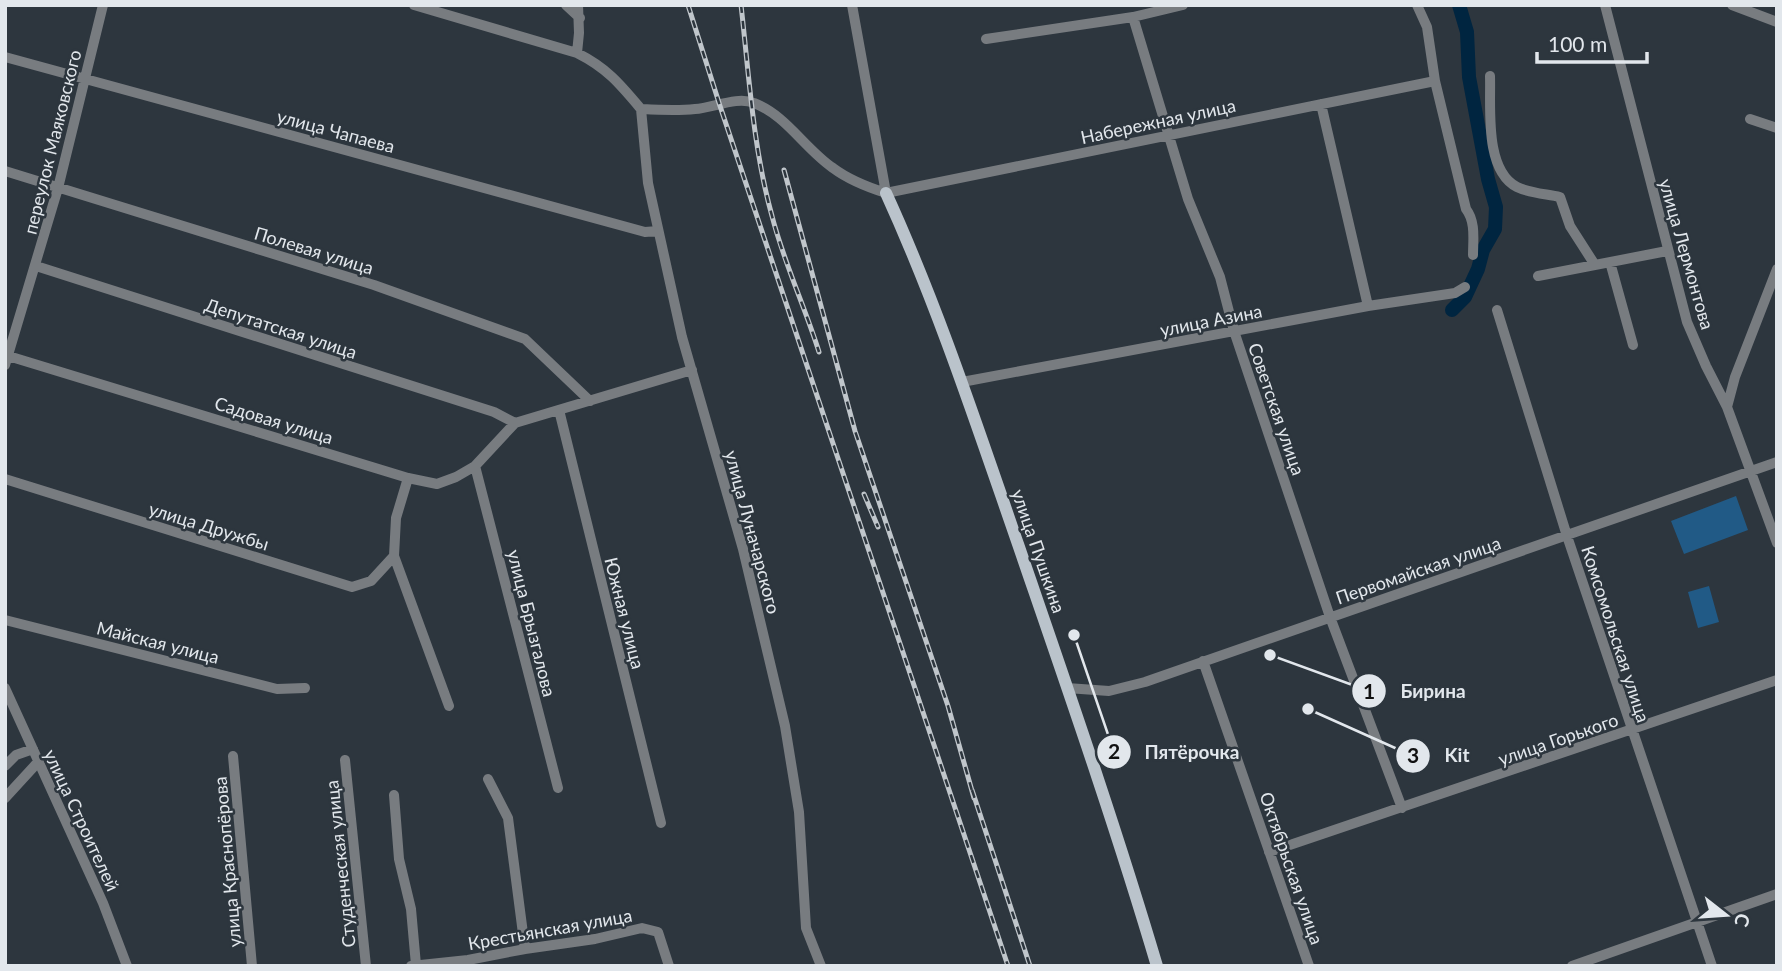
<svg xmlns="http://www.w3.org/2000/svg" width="1782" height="971" viewBox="0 0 1782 971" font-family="Lato,sans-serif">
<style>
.grass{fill:#215a86}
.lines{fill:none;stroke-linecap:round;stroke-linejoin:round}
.river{stroke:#002540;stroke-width:14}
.minor{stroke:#787c80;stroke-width:10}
.major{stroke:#bac3cb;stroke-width:12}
.rail-casing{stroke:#c0c6cb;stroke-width:5}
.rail{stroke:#2d363e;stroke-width:2.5;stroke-dasharray:8;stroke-linecap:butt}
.labels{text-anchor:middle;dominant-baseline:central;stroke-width:5;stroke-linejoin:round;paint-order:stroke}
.street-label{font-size:18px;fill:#e2e7ec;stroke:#2d363e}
.leader{fill:none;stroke:#e2e7ec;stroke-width:2.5}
.callout-dot{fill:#e2e7ec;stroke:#2d363e;stroke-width:2.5}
.mark-label{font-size:21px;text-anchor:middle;font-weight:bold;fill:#111}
.callout-label{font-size:19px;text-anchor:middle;font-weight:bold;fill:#e2e7ec;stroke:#2d363e;stroke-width:5;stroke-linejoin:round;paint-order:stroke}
</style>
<rect width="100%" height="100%" fill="#2d363e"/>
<path class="grass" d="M1736,496L1748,530L1684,554L1671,521Z
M1709,586L1719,622L1698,628L1688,592Z"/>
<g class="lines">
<path class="river" d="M1452,310L1465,297L1478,269L1483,250L1495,229L1496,207L1488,179L1469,77L1467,32L1459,5"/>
<path class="minor" d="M414,5L577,53C607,68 620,84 641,109
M566,5L580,18
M852,5L886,193
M1417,5L1427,27L1435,81L1466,209C1476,222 1473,240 1473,255
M1605,5L1687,322L1706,366L1727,407L1777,543
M1732,5L1777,22
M1133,17L1188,199L1220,277L1234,331L1330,617L1402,808
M986,39L1133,17L1183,5
M577,53L579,33L578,5
M5,57L645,232L658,231
M1490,76C1491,107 1484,170 1517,187C1529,193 1547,194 1560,197L1570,226L1595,265
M1321,104L1368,306
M641,109L648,183L682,337L743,549L785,726L799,812L806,928L821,966
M641,109C660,110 677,111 695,109C713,108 737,96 754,103C786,115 805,149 833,168C849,180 867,187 886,193L1435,81
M1750,119L1777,128
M5,171L374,285L525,339L590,401
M1610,262L1633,345
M36,266L494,412L515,423
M1538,276L1667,251
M1497,310L1567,536L1712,966
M5,355L408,478L437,484L456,477L475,466L515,423L692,370
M5,365L58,188L103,5
M962,382L1368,306L1455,293L1465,287
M1727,407L1735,377L1777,269
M559,410L661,823
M475,466L558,788
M5,479L352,587L371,581L394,556L396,518L408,478
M394,556L449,706
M5,620L277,689L305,688
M1203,661L1309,966
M5,688L103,903L127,966
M1067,688L1109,691L1145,682L1777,462
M233,756L252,966
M345,760L366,966
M5,766L16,755L33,749
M488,779L508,818L525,949
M394,795L399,859L411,909L416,965
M5,798L38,762
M1269,852L1777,680
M411,966L468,960L525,949L595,939L642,928L658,932L669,966
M1572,966L1777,894"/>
<path class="major" d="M886,193C938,307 977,426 1018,544C1066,684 1115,824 1157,966"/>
<g class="rail-casing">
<path id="rail" d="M688,5L720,106L1008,966
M741,5C749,75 753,148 772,216C784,263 805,307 819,352
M784,170L855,431L948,706L974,798
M864,494L878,527
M972,790L1030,966"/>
</g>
<use href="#rail" class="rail"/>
</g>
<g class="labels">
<g class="street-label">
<text transform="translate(1158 121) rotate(-12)">Набережная улица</text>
<text transform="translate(336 131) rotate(15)">улица Чапаева</text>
<text transform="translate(52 142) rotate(-76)">переулок Маяковского</text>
<text transform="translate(314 250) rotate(17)">Полевая улица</text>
<text transform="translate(1687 254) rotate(74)">улица Лермонтова</text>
<text transform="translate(1211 320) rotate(-11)">улица Азина</text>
<text transform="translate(281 328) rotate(18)">Депутатская улица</text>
<text transform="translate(1277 409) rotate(71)">Советская улица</text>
<text transform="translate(274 420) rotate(17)">Садовая улица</text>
<text transform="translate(209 526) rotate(17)">улица Дружбы</text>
<text transform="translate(753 532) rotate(75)">улица Луначарского</text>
<text transform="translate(1039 551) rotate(71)">улица Пушкина</text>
<text transform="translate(1418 570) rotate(-19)">Первомайская улица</text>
<text transform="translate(625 613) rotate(76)">Южная улица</text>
<text transform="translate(532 623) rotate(76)">улица Брызгалова</text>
<text transform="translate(1616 634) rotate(72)">Комсомольская улица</text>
<text transform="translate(158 642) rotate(14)">Майская улица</text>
<text transform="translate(1558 739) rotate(-19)">улица Горького</text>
<text transform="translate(82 820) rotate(65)">улица Строителей</text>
<text transform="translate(227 862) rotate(-95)">улица Краснопёрова</text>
<text transform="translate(340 864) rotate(-96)">Студенческая улица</text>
<text transform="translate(1292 868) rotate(71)">Октябрьская улица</text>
<text transform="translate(550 929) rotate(-10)">Крестьянская улица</text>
</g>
</g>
<path class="leader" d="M1270 655L1369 691M1074 635L1114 752M1308 709L1413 756"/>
<g class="callout-dot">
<circle cx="1270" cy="655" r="7"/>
<circle cx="1074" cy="635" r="7"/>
<circle cx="1308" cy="709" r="7"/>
<circle cx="1369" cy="691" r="18"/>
<circle cx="1114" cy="752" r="18"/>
<circle cx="1413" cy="756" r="18"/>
</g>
<g class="mark-label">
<text x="1369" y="699">1</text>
<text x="1114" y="759">2</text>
<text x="1413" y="763">3</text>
</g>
<g class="callout-label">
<text x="1433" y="698">Бирина</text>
<text x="1192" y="759">Пятёрочка</text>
<text x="1457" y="762">Kit</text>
</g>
<rect width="1782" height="971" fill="none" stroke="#e2e7ec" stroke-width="14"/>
<g transform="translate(1726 915) rotate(107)" stroke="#2d363e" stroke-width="5" paint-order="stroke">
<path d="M0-5L12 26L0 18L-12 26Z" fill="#e2e7ec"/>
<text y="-10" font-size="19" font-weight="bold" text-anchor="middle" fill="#e2e7ec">С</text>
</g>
<path d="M1537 52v10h110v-10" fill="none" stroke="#e2e7ec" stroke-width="3.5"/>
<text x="1548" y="52" font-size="21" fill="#e2e7ec" stroke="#2d363e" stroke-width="5" paint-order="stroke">100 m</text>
</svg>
